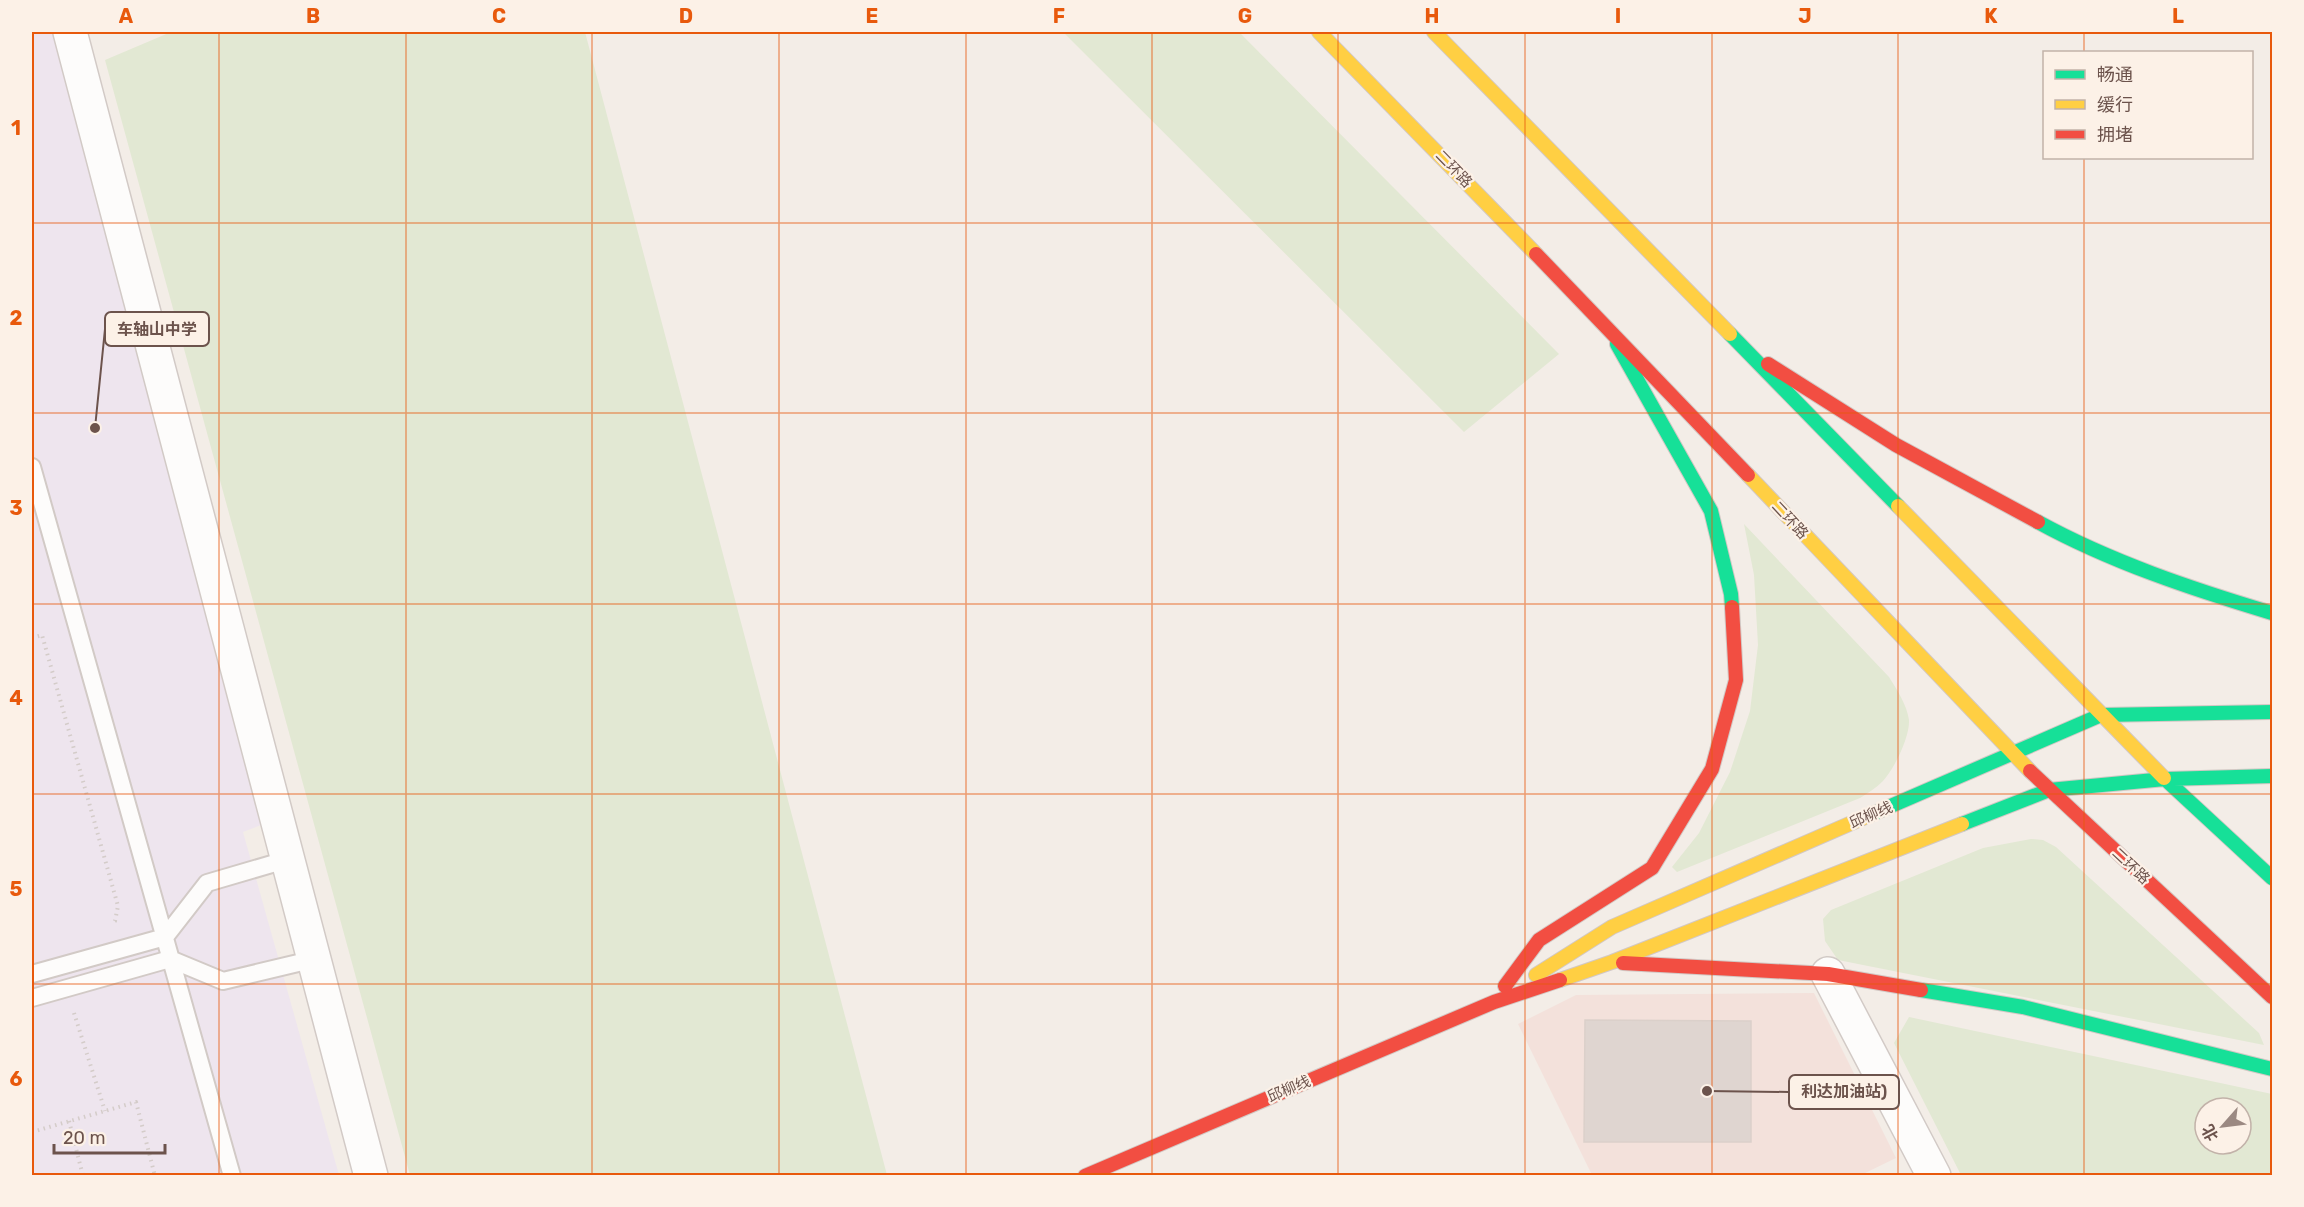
<svg xmlns="http://www.w3.org/2000/svg" width="2304" height="1207" viewBox="0 0 2304 1207" font-family="Rubik,'Noto Sans SC',sans-serif">
<style>
.commercial{fill:#f3e1db}
.education{fill:#eee5ee}
.green{fill:#e2e8d3;fill-rule:evenodd}
.building{fill:#dfd5d0;stroke:#dbd0ca;stroke-width:1.5}
.lines{fill:none;stroke-linecap:round;stroke-linejoin:round}
.lane-casing{stroke:#d2cac6;stroke-width:20}
.street-casing{stroke:#d2cac6;stroke-width:36}
.fast-casing{stroke:#d2c8c4;stroke-width:16}
.slow-casing{stroke:#d2c8c4;stroke-width:16}
.jam-casing{stroke:#d2c8c4;stroke-width:16}
.path{stroke:#d4ccc9;stroke-width:4;stroke-dasharray:1.5 4.5;stroke-linecap:butt}
.lane{stroke:#fdfcfb;stroke-width:16}
.street{stroke:#fdfcfb;stroke-width:33}
.fast{stroke:#16e098;stroke-width:14}
.slow{stroke:#ffcf43;stroke-width:14}
.jam{stroke:#f24e42;stroke-width:14}
.grid{fill:none;stroke:#e8590c;stroke-width:1.5;stroke-opacity:0.55}
.labels{text-anchor:middle;dominant-baseline:central;stroke-width:4.5;stroke-linejoin:round;paint-order:stroke}
.street-label{font-size:15px;fill:#6c534c;stroke:#fcf1e7}
.leader{fill:none;stroke:#6c534c;stroke-width:2}
.callout-dot{fill:#6c534c;stroke:#fcf1e7;stroke-width:2}
.callout{fill:#fcf1e7;stroke:#6c534c;stroke-width:2}
.callout-label{font-size:16px;text-anchor:middle;font-weight:bold;fill:#6c534c}
.neatline{fill:none;stroke:#e8590c;stroke-width:2}
.grid-label{font-size:20px;text-anchor:middle;font-weight:bold;fill:#e8590c}
</style>
<rect width="100%" height="100%" fill="#f3ede7"/>
<path class="commercial" d="M1814,993L1896,1158L1861,1175H1592L1518,1024L1576,995Z"/>
<path class="education" d="M32,32H56L261,825L243,832L339,1175H32Z"/>
<path class="green" d="M171,32H585L887,1175H410L105,60Z
M1063,32H1239L1559,354L1464,432Z
M1744,524L1889,677C1897,690 1907,705 1909,720C1910,737 1894,769 1883,781C1876,788 1868,793 1860,798L1677,872L1672,867L1699,833L1730,772L1750,711L1758,645L1754,575Z
M2031,839L2043,840L2056,847L2259,1033L2264,1045L1838,960L1825,941L1823,919L1831,910L1983,848Z
M1909,1017L2272,1094V1175H1961L1894,1043ZM2205,1108H2241V1144H2205Z"/>
<path class="building" d="M1585,1020L1751,1021V1142H1584Z"/>
<g class="lines">
<g class="lane-casing">
<path id="lane" d="M32,467L232,1176
M32,974L165,937L207,883L289,859
M32,998L170,959L223,981L315,959"/>
</g>
<g class="street-casing">
<path id="street" d="M70,32L371,1176
M1828,974L1934,1176"/>
</g>
<g class="fast-casing">
<path id="fast" d="M1730,334L1898,506
M1617,344L1711,511L1731,594L1732,607
M2038,522C2111,562 2192,589 2272,613
M2164,778L2272,878
M1870,815L2101,715L2272,712
M1962,824L2049,790L2165,779L2272,776
M1921,990L2023,1007L2272,1069"/>
</g>
<g class="slow-casing">
<path id="slow" d="M1319,32L1536,254
M1434,32L1730,334
M1748,475L2030,771
M1898,506L2164,778
M1536,975L1612,927L1870,815
M1560,980L1612,962L1962,824"/>
</g>
<g class="jam-casing">
<path id="jam" d="M1536,254L1748,475
M1768,364L1896,445L2038,522
M2030,771L2272,997
M1623,963L1828,974L1921,990
M1505,986L1539,940L1652,868L1712,769L1736,680L1732,607
M1085,1176L1494,1002L1560,980"/>
</g>
<path class="path" d="M32,638L42,635L118,906L115,921L112,923
M74,1013L105,1111
M69,1121L83,1176
M32,1132L136,1102L155,1176"/>
<use href="#lane" class="lane"/>
<use href="#street" class="street"/>
<use href="#fast" class="fast"/>
<use href="#slow" class="slow"/>
<use href="#jam" class="jam"/>
</g>
<path class="grid" d="M219,32V1176M406,32V1176M592,32V1176M779,32V1176M966,32V1176M1152,32V1176M1338,32V1176M1525,32V1176M1712,32V1176M1898,32V1176M2084,32V52M2084,158V1176M32,223H2272M32,413H2272M32,604H2272M32,794H2272M32,984H2272"/>
<g class="labels">
<g class="street-label">
<text transform="translate(1454 169) rotate(46)">二环路</text>
<text transform="translate(1790 520) rotate(47)">二环路</text>
<text transform="translate(1871 815) rotate(-23)">邱柳线</text>
<text transform="translate(2131 866) rotate(43)">二环路</text>
<text transform="translate(1289 1089) rotate(-23)">邱柳线</text>
</g>
</g>
<path class="leader" d="M95 428L105 329M1707 1091L1789 1092"/>
<g class="callout-dot">
<circle cx="95" cy="428" r="6"/>
<circle cx="1707" cy="1091" r="6"/>
</g>
<g class="callout">
<rect x="105" y="312" width="104" height="34" rx="6"/>
<rect x="1789" y="1075" width="110" height="34" rx="6"/>
</g>
<g class="callout-label">
<text x="157" y="335">车轴山中学</text>
<text x="1844" y="1097">利达加油站)</text>
</g>
<rect width="2304" height="1207" fill="none" stroke="#fcf1e7" stroke-width="66"/>
<rect x="2043" y="51" width="210" height="108" fill="#fcf1e7" stroke="#c2b2a9" stroke-width="1.5"/>
<rect x="2055" y="70" width="30" height="9" fill="#16e098" stroke="#c2b2a9" stroke-width="1.5"/>
<text x="2097" y="81" font-size="18" fill="#6c534c">畅通</text>
<rect x="2055" y="100" width="30" height="9" fill="#ffcf43" stroke="#c2b2a9" stroke-width="1.5"/>
<text x="2097" y="111" font-size="18" fill="#6c534c">缓行</text>
<rect x="2055" y="130" width="30" height="9" fill="#f24e42" stroke="#c2b2a9" stroke-width="1.5"/>
<text x="2097" y="141" font-size="18" fill="#6c534c">拥堵</text>
<g transform="translate(2223 1126) rotate(242)"><circle r="28" fill="#fcf1e7" stroke="#c2b2a9" stroke-width="1.5"/>
<path d="M0-4.5L10 22L0 15L-10 22Z" fill="#9b8982"/>
<text y="-9" font-size="16" font-weight="bold" text-anchor="middle" fill="#6c534c">北</text>
</g>
<path d="M54 1144v9h111v-9" fill="none" stroke="#6c534c" stroke-width="3"/>
<text x="63" y="1144" font-size="18" fill="#6c534c" stroke="#fcf1e7" stroke-width="4.5" paint-order="stroke">20 m</text>
<rect x="33" y="33" width="2238" height="1141" class="neatline"/>
<g class="grid-label">
<text x="126" y="23">A</text>
<text x="313" y="23">B</text>
<text x="499" y="23">C</text>
<text x="686" y="23">D</text>
<text x="872" y="23">E</text>
<text x="1059" y="23">F</text>
<text x="1245" y="23">G</text>
<text x="1432" y="23">H</text>
<text x="1618" y="23">I</text>
<text x="1805" y="23">J</text>
<text x="1991" y="23">K</text>
<text x="2178" y="23">L</text>
<text x="16" y="135">1</text>
<text x="16" y="325">2</text>
<text x="16" y="515">3</text>
<text x="16" y="705">4</text>
<text x="16" y="896">5</text>
<text x="16" y="1086">6</text>
</g>
</svg>
